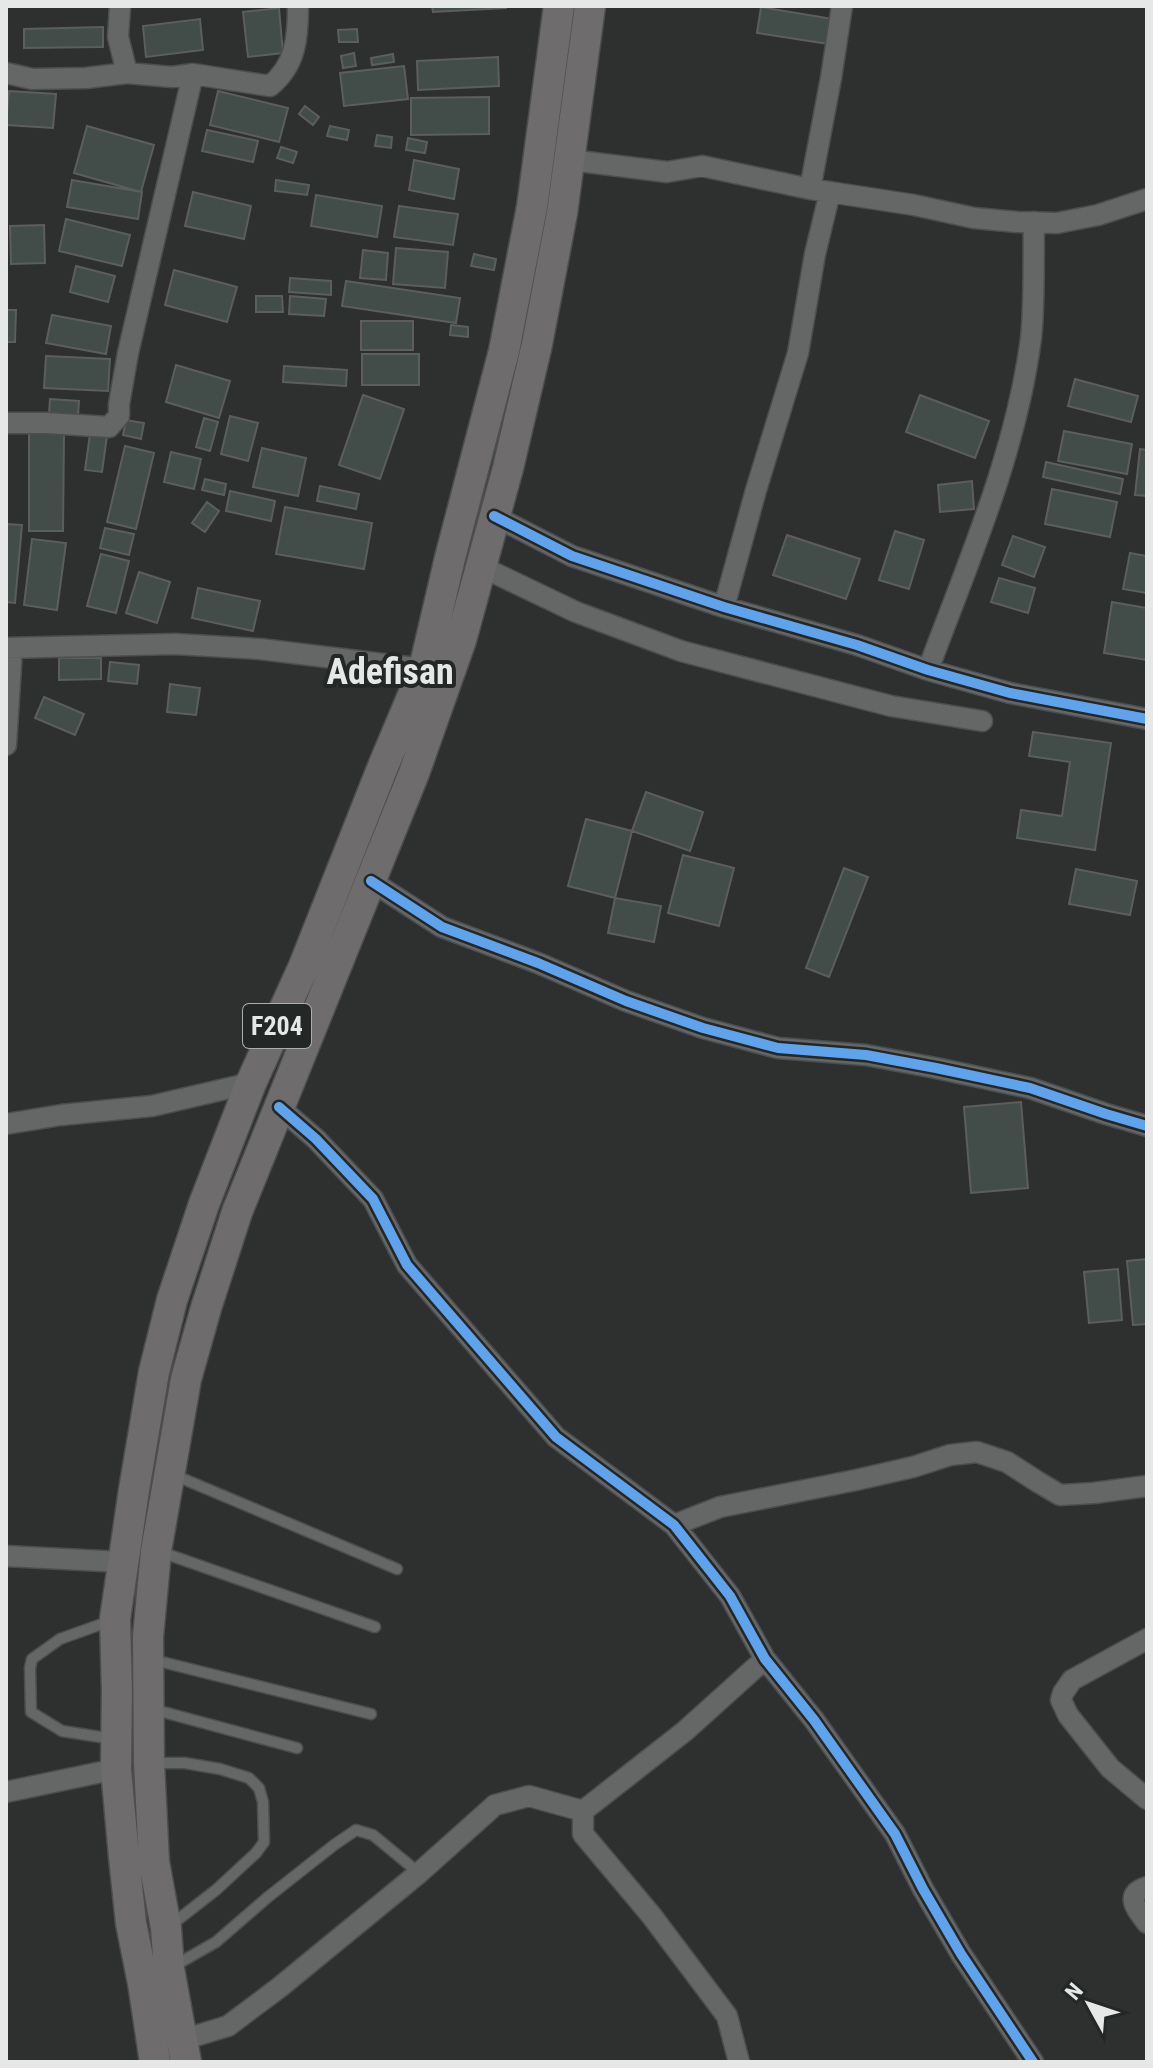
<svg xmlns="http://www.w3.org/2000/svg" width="1153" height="2068" viewBox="0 0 1153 2068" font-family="'Roboto Condensed',sans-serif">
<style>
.building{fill:#424d4a;stroke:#5c5e5d;stroke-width:2}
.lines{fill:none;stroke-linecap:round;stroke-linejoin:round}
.lane-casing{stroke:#4c4e4d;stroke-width:13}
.street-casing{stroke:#4c4e4d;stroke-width:23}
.primary-casing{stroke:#4c4e4d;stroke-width:33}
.lane{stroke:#656666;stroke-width:10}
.street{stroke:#656666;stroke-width:20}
.primary{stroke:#6e6c6d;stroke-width:30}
.cycleway-casing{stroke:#232725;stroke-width:15}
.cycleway{stroke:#60a3ed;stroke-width:10}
.labels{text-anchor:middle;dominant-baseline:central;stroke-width:8;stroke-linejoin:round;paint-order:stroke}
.shield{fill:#232725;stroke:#acaead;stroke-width:2}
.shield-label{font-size:26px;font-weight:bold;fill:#e6e8e7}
.district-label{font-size:36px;font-weight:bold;fill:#e6e8e7;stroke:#232725}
</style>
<rect width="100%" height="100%" fill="#2d302f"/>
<path class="building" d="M432,6H506V8L433,12Z
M761,7L833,19L829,44L757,33Z
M279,8L283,53L248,57L243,12Z
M200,19L203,50L146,57L143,26Z
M103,27V47L24,48V29Z
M357,29L358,42H339L338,30Z
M354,53L356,66L343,68L341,56Z
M393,54L394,62L372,65L371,58Z
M498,57L499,86L418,90L417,61Z
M404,66L408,99L344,106L340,73Z
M9,91L56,94L53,128L6,125Z
M218,91L288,108L279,142L210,125Z
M489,97V134L411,135V98Z
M305,106L319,117L313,125L299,114Z
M87,126L154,145L141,192L74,173Z
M330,126L349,130L347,140L327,136Z
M207,130L258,141L253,162L202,151Z
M377,135L392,137L391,148L375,146Z
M408,138L427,142L425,153L406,150Z
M281,147L297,152L293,163L277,158Z
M414,160L459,169L454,199L409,190Z
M72,180L142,192L138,219L67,207Z
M276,180L309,185L307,195L275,191Z
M193,192L251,206L244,239L185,226Z
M316,195L382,206L377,237L311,226Z
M399,206L458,214L453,245L394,237Z
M66,219L130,235L122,266L59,251Z
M44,225L45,263L11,264L10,226Z
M396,248L448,252L445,288L393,284Z
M363,250L388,253L386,280L360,278Z
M474,254L496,259L494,270L471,266Z
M76,266L115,276L108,302L70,292Z
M174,270L237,287L227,322L165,305Z
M290,278L331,281V295L289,292Z
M346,281L460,298L456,323L342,306Z
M256,296H282L283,312H256Z
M290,296L326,299L324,316L289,314Z
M6,310H16L15,342H6Z
M52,315L111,326L106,354L46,343Z
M361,321H413V350H361Z
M451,325L468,327V337L450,335Z
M362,354H419V385H362Z
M46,356L110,359L108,391L44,388Z
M176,365L230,381L219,418L166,402Z
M284,366L347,370L346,386L283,382Z
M1075,379L1138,396L1131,422L1068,406Z
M363,395L404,409L380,479L339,465Z
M920,395L989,421L975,458L906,432Z
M50,399L79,401L78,416L49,414Z
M230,416L258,423L248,461L221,454Z
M204,418L218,422L210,451L196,447Z
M126,420L144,423L141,439L123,435Z
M1064,431L1132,444L1127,474L1058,461Z
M29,433H64L63,531H29Z
M90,434L107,436L102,472L85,470Z
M125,446L154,453L136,529L107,522Z
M262,448L306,458L298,496L253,487Z
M1140,449L1147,450V496L1135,495Z
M171,452L201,459L194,489L164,482Z
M1046,462L1123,479L1120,494L1043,477Z
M205,479L226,484L224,495L202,490Z
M972,481L974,509L940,512L938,485Z
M320,486L359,494L356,509L317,501Z
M1052,489L1117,502L1110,537L1045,524Z
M230,491L275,501L271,521L226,511Z
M207,502L219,511L205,532L192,523Z
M285,507L372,523L364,569L276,554Z
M6,524L22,525L15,603L6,602Z
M105,528L134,534L129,555L100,548Z
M895,531L924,540L909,589L879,580Z
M787,535L860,559L846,599L773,575Z
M1013,536L1045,547L1034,577L1002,565Z
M32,539L66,543L57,610L24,605Z
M1130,553L1147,556V593L1123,589Z
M101,554L129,561L116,613L87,606Z
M139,572L170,582L157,623L126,613Z
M999,578L1035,588L1028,613L991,602Z
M198,588L260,601L253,631L192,618Z
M1112,602L1147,608V660L1104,653Z
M59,658H101V679L59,680Z
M110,662L139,665L137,684L108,681Z
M170,684L200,688L196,715L167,712Z
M44,697L84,714L75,735L35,718Z
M1033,732L1111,743L1095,850L1017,838L1021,810L1062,816L1070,762L1029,756Z
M646,792L703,812L690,851L632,831Z
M586,819L632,831L615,898L568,886Z
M683,855L734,868L719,926L668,913Z
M844,868L868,877L829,977L806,968Z
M1076,869L1137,881L1130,915L1069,904Z
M615,898L661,906L654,942L608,933Z
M1021,1102L1028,1188L971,1193L964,1107Z
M1147,1259V1324L1133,1325L1127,1261Z
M1118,1269L1122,1320L1089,1323L1084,1272Z"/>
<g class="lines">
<g class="lane-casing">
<path id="lane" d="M174,1475L397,1569
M158,1551L375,1627
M113,1620L60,1639L32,1659L30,1668L31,1712L62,1731L113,1739
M150,1659L371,1714
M152,1709L297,1748
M153,1763H185L220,1769L249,1778L259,1788L263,1802L264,1842L256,1853L216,1890L171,1925
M174,1966L216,1942L268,1897L334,1845L356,1830L373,1835L419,1873"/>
</g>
<g class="street-casing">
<path id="street" d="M120,6L118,37L127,73
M6,73L32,79L86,78L127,73L172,77L193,74L270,86C296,65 298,37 298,6
M570,160L667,172L702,166L810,189L914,205L974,218L1017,222L1057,223L1098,215L1147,199
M810,189L831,78L842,6
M6,423H47L109,427L119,416V404L128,353L193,74
M494,516L572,556L724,607L857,645L928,670L1010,693L1147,719
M482,567L576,612L681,651L891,706L982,721
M724,607L756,490L798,353L815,254L830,192
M6,648L175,644L260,649L424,669
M928,670C968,562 1016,454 1031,338C1035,300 1033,260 1034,222
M6,745L12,649
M371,881L442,927L538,963L626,1001L703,1028L778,1048L866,1055L936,1068L1030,1088L1106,1114L1147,1126
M279,1107L316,1139L373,1199L407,1265L556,1437L674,1525L730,1596L765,1659L814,1720L895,1834L923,1889L961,1954L1033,2062
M6,1124L61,1115L152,1106L251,1083
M674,1525L720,1507L856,1480L913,1467L950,1455L977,1452L1007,1462L1038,1482L1060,1495L1094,1493L1147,1486
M6,1556L122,1562
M1147,1639L1072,1680L1063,1693L1061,1700L1068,1715L1110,1768L1147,1799
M6,1792L116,1769
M583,1811V1834L651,1915L727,2016L739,2062
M583,1811L685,1731L765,1659
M1147,1887C1123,1895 1137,1909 1147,1923
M182,2040L228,2026L280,1987L419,1873L495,1805L529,1796L583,1811"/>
</g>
<g class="primary-casing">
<path id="primary" d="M155,2062L143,1983L131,1923L124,1857L116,1769L117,1691L115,1619L134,1490L154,1372L172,1300L204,1204L251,1083L304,966L384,764L424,669L450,558L504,351L532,207L559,6
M186,2062L169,1969L166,1928L154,1862L149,1763L148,1637L156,1551L186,1379L206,1308L237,1212L414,773L461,640L508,468L537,344L562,213L590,6"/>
</g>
<use href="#lane" class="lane"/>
<use href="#street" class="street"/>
<use href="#primary" class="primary"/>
<g class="cycleway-casing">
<path id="cycleway" d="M494,516L572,556L724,607L857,645L928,670L1010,693L1147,719
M371,881L442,927L538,963L626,1001L703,1028L778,1048L866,1055L936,1068L1030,1088L1106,1114L1147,1126
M279,1107L316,1139L373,1199L407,1265L556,1437L674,1525L730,1596L765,1659L814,1720L895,1834L923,1889L961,1954L1033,2062"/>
</g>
<use href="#cycleway" class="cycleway"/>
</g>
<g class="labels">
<rect class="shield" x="243" y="1004" width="68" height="44" rx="6"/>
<g class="shield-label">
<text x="277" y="1026">F204</text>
</g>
<g class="district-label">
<text x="390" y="672">Adefisan</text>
</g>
</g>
<rect width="1153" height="2068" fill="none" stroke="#e6e8e7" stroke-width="16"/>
<g transform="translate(1089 2004) rotate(310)" stroke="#232725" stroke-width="6" paint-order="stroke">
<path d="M0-6L14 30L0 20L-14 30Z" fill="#e6e8e7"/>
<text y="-12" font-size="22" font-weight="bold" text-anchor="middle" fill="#e6e8e7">N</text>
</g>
</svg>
